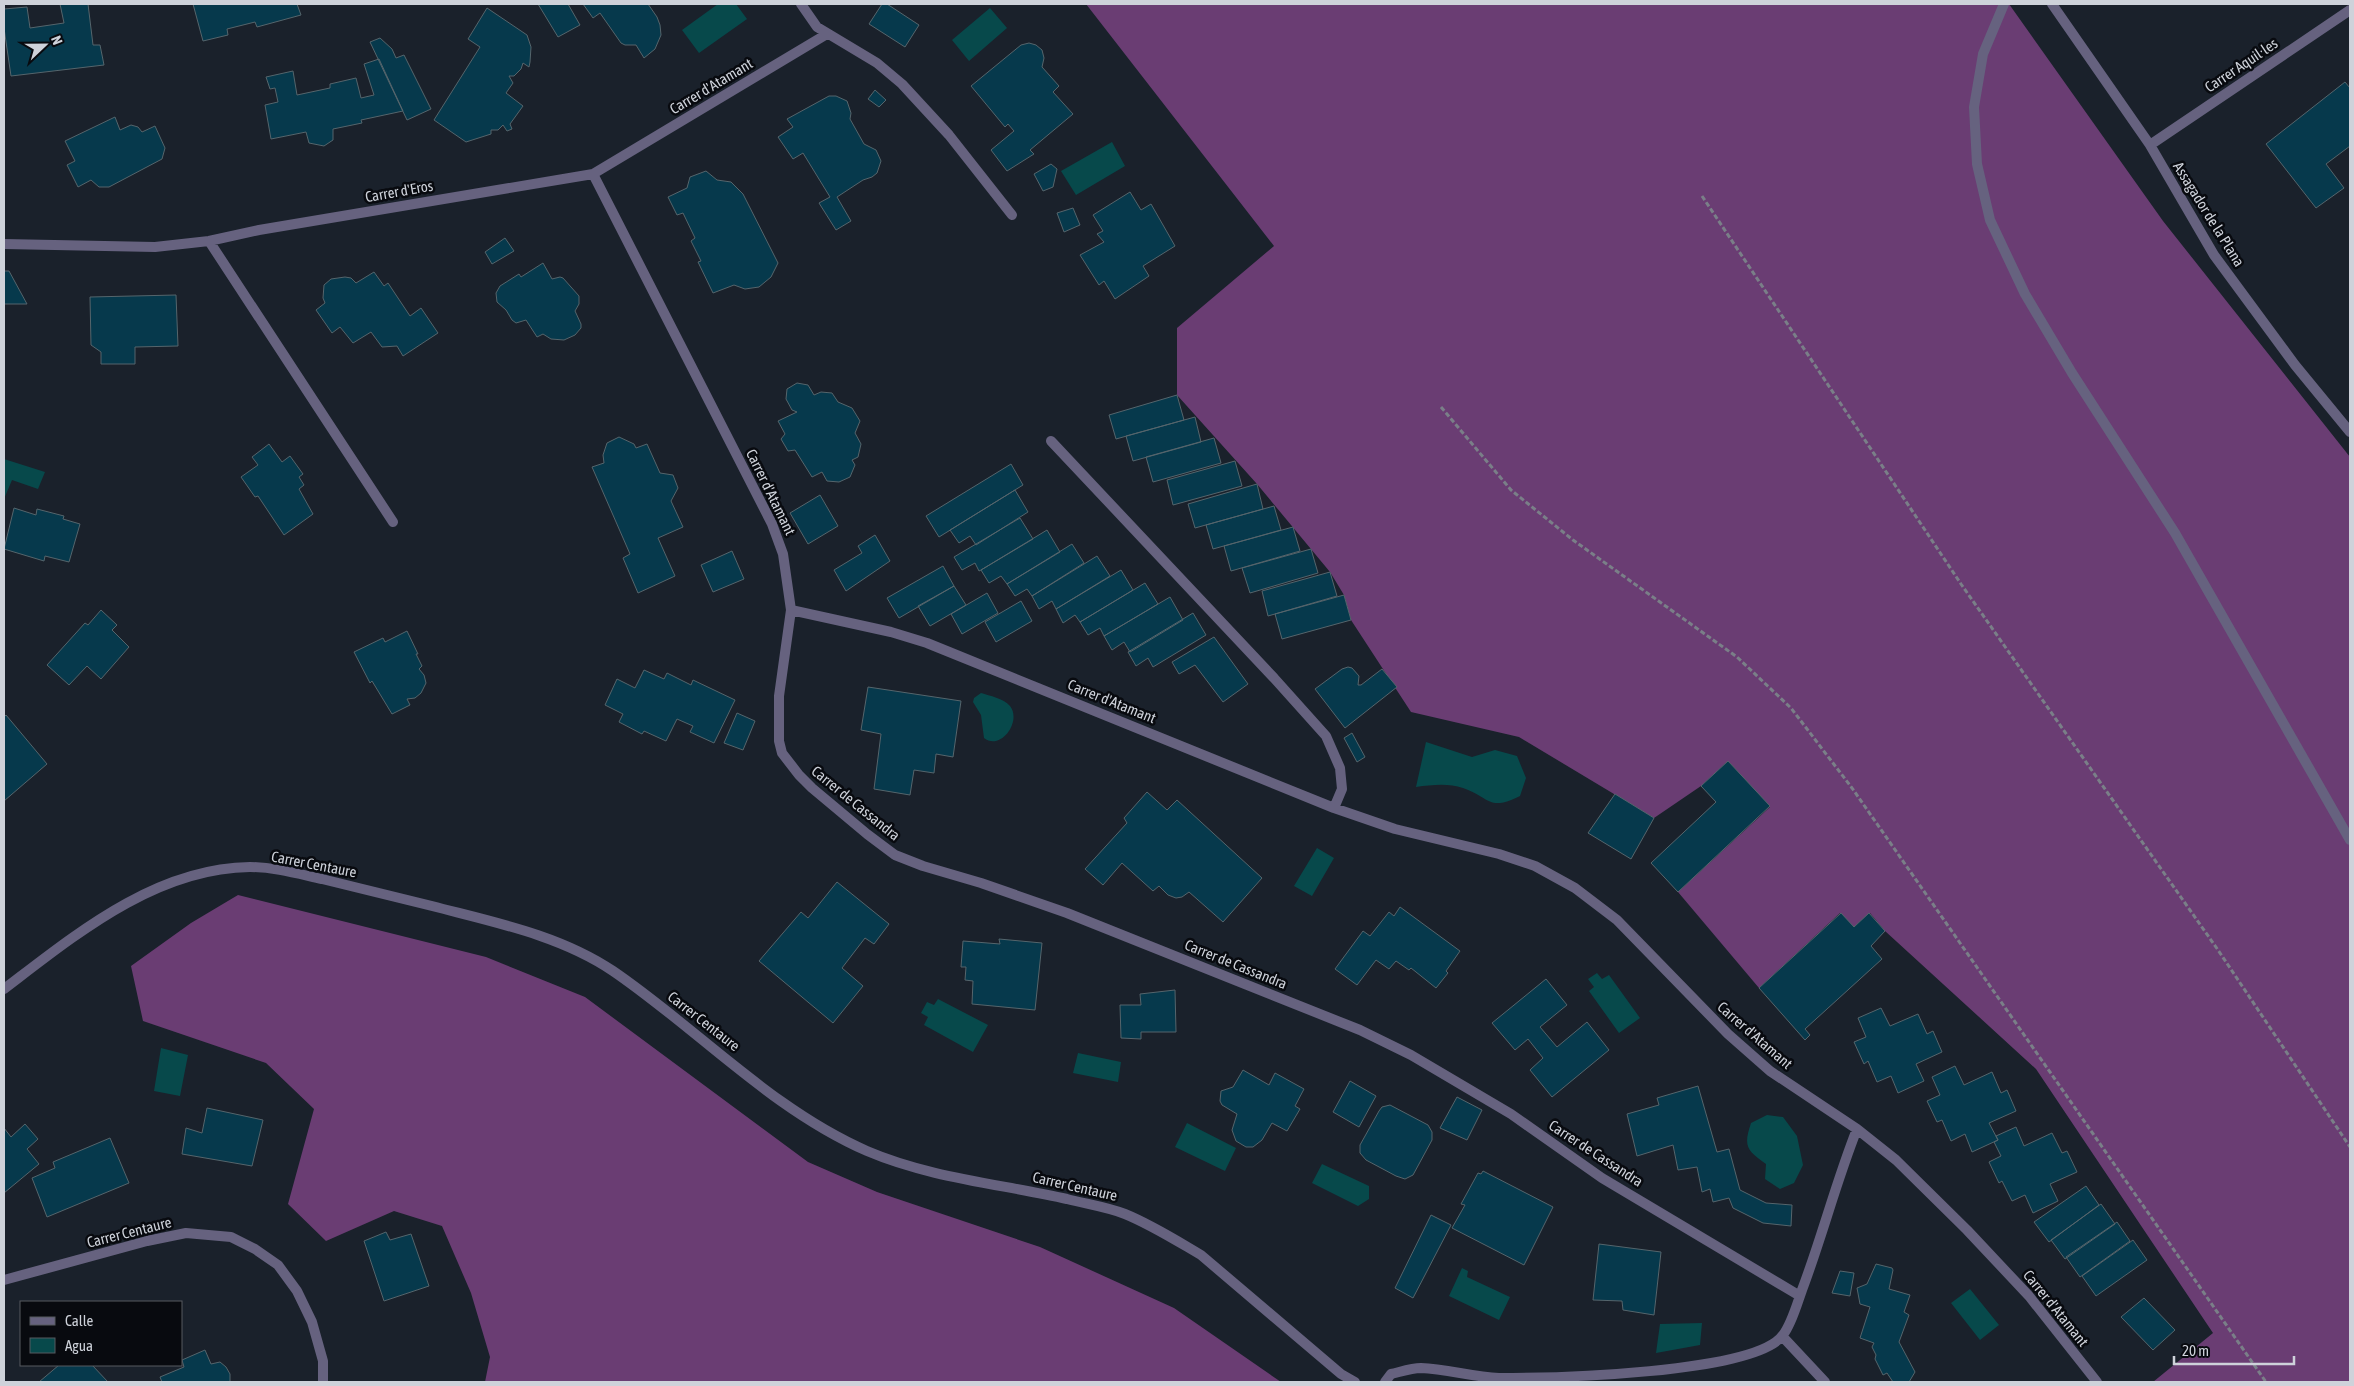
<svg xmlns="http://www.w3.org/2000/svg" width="2354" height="1386" viewBox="0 0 2354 1386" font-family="'Asap Condensed',sans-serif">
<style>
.forest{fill:#6a3d73}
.water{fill:#07494b}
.building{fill:#06394c;stroke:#55656c}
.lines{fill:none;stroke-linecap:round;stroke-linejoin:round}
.path{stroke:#7a7f88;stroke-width:3;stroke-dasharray:5 2.5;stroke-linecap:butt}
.service{stroke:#66627f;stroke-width:10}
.minor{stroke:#66627f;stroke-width:10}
.labels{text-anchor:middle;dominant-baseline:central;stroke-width:5;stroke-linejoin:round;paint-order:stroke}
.street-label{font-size:15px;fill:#ced2da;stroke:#080a0f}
</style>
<rect width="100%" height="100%" fill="#1a212b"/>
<path class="forest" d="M1086,4H2009L2163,221L2350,457V1382H2153L2213,1333L2036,1069L1885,931L1870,913L1854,927L1840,913L1759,988L1678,892L1770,807L1728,761L1701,786L1654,818L1519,737L1411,712L1351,620L1344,595L1330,572L1257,484L1177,395V328L1274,246Z
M238,895L486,957L585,997L808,1162L877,1192L1040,1247L1174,1308L1281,1382H485L490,1357L471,1293L442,1226L394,1211L326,1241L288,1204L314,1109L266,1063L143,1021L131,966L191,923Z"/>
<path class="water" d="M718,4H736L747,19L699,53L682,30Z
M990,8L1007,28L969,61L952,40Z
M1112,142L1125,166L1076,195L1061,171Z
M4,459L45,472L38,489L12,480L4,499Z
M981,693C990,696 1003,698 1010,706C1022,721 1001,751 984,738L981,715L973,702L974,698Z
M1426,742L1472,757L1495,750L1517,756L1526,778L1520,796C1488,812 1490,797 1463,788C1448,783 1432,785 1416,787Z
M1317,848L1334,858L1312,896L1294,886Z
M1597,973L1602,979L1609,975L1640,1018L1619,1033L1589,991L1594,987L1588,979Z
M938,999L988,1025L973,1052L924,1025L928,1017L921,1013L927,1002L934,1005Z
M161,1048L188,1055L180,1096L154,1091Z
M1078,1053L1121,1062L1118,1082L1073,1073Z
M1767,1115L1783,1117L1797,1136L1803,1165L1794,1183L1780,1189L1765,1179L1766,1164C1747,1150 1743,1147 1751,1123Z
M1187,1123L1236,1148L1225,1171L1175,1147Z
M1322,1164L1369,1186V1199L1358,1206L1312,1183Z
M1462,1268L1468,1271L1467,1277L1510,1297L1499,1320L1449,1296Z
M1970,1289L1999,1325L1980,1340L1951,1303Z
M1702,1323L1700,1345L1656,1353L1660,1324Z"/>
<path class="building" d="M60,4H88L93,45H100L104,65L11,76L4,28V9L27,7L30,28L64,23Z
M193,4H297L301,15L257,27L255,22L227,29L228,35L203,41Z
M538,4H568L580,25L558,37Z
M583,4H648L657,17L660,25L661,35L655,49L644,58L636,45H625L621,43L600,13L593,18Z
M882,4H887L919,25L905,47L869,24Z
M487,8L527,35L531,47L530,62L529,67L523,63L521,69L514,76H509L513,83L506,93L523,106L510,124L512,129L507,131L503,125L498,130H491V134L466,142L434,120L480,47L468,39Z
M380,38L392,49L396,58L404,55L431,109L407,120L370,42Z
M1029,43L1036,45L1042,50L1044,58L1042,67L1059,86L1053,92L1073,114L1030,150L1034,154L1007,171L991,150L1014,131L1008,124L1005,127L971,86L1021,45Z
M379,59L403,111L361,120L362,123L333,129V140L324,146L309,143L306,132L271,139L265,105L278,102L275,88L270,89L266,77L293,71L297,95L330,88V84L356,78L361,98L374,95L364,64Z
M2345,82L2350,88V146L2326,164L2344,188L2316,208L2266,144Z
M875,90L886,100L879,107L868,99Z
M829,96H836L847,101L851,113L850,119L864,144L876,150L881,161L877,173L872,177L863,180L837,197L851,221L836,230L819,203L830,197L803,153L793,159L778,137L793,127L787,119Z
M115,117L120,130L131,125L138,127L142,132L155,126L165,148L162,159L109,187H99L91,180L78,187L67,165L75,161L65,141Z
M1051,164L1057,169L1053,187L1043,191L1034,174Z
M706,171L717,180L731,182L743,194L778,263L771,277L759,287L745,289L734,285L713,293L698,262L701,261L691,241L695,238L683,213L677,215L668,197L687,188L690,177Z
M1130,192L1141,210L1151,204L1175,246L1143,266L1149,276L1115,299L1104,281L1099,285L1080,255L1104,242L1097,234L1103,231L1093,215Z
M1073,208L1080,225L1064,232L1057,213Z
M505,238L514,251L492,264L485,252Z
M543,263L552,279L560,277L563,278L579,296V304L575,311L581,324V328L575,335L564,340L551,339L543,334L537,337L526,320L516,323L512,320L506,310L497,302L496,293L500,286L519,274L521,277Z
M4,271H9L27,304H4Z
M374,272L384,286L388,283L410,316L421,308L438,333L403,356L397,346L382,347L371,332L353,343L340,327L332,333L316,310L325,303L323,298L324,285L331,279L345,277L351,278L356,283Z
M176,295L178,346L135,347V364H101V352L91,345L90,297Z
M797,383L808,385L814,395L821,392L832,393L838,402L852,408L860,421L855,433L861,444L858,457L852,460L855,465L850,477L839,482L827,481L822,472L812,477L795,450L788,451L781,439L785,434L778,421L797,412L792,410L786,399L787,389Z
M1177,395L1184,420L1116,439L1109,415Z
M1195,417L1201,442L1133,461L1126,436Z
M619,437L634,444L636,448L647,444L660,473L673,475L678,488L671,501L683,527L658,538L675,576L638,593L623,558L630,554L592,467L604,463L603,455L607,443Z
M1214,438L1221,463L1153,482L1146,457Z
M269,444L282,462L290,456L303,474L299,477L304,485L299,489L313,514L284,535L258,496L255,497L241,477L258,465L252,457Z
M1235,461L1242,486L1173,505L1167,480Z
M1011,464L1023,485L939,537L926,516Z
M1257,484L1263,509L1195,528L1188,504Z
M1015,490L1028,512L976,545L970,536L959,543L950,530Z
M820,495L838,526L808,544L790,513Z
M1274,506L1281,530L1213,549L1206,525Z
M14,508L36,515L37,509L64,516L63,519L80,524L69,562L45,556L44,561L4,549Z
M1020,518L1033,539L981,570L979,571L975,563L962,570L954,557Z
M1293,527L1300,551L1231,571L1224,546Z
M1047,530L1060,552L1007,584L1001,576L989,583L981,570Z
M875,535L890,561L846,591L834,570L862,553L858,546Z
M1072,544L1084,563L1032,596L1027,589L1015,596L1007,584Z
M1311,549L1318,573L1250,593L1242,568Z
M732,551L744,579L713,592L701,565Z
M1097,556L1110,576L1056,609L1052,601L1039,609L1032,596Z
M943,566L954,586L899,618L887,598Z
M1121,570L1133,590L1080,622L1075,615L1063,623L1056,609Z
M1330,572L1337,596L1268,616L1262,591Z
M1145,583L1158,604L1104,636L1100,628L1088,635L1080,622Z
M954,586L966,605L930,626L918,606Z
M987,593L998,613L962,634L951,614Z
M1344,595L1351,620L1282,639L1275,614Z
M1170,597L1183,620L1130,652L1124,642L1112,650L1104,636Z
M1021,601L1032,621L996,642L985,622Z
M101,610L117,625L112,630L129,647L101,679L87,666L69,685L47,665L85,623L88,625Z
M1193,613L1206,635L1153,667L1148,658L1136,666L1128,652Z
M407,631L418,654H416L422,666L419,669L424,675L426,683L421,693L415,698L407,699L410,705L392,714L372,681L370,683L354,652L383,638L385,642Z
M1214,637L1248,684L1223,702L1195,665L1179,674L1172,662Z
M1348,667L1352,668L1359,676L1358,685H1361L1382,669L1397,687L1345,728L1315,689L1342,669Z
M644,670L664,679L667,673L691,685L693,680L735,700L714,743L690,732L693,726L677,719L666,741L644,731L642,734L619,722L623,714L605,705L617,679L635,688Z
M868,687L961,701L953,757L936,754L934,773L914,770L910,795L874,789L881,734L861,730Z
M737,713L755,721L743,750L724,743Z
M6,715L47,764L4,801V717Z
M1352,733L1365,757L1357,762L1344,738Z
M1728,761L1770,806L1678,892L1651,863L1716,802L1701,786Z
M1147,792L1167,810L1177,800L1262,878L1223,922L1189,892L1182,897L1176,898L1168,895L1159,886L1153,891L1122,863L1103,885L1085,869L1127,823L1124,818Z
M1615,794L1654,818L1631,859L1588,833Z
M837,882L889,924L874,944L865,938L842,968L863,986L833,1023L759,961L801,912L808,918Z
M1400,907L1460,951L1446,971L1448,973L1436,988L1411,968L1409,970L1396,961L1389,969L1376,960L1357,985L1335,969L1363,931L1370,936L1389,912L1394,916Z
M1841,913L1854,927L1869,913L1885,931L1871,946L1882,959L1805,1029L1810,1035L1805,1040L1759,988Z
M999,939L1042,943L1035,1010L972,1004L973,981L965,980L966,967H961L963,941L1000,944Z
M1546,979L1567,1005L1540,1027L1557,1047L1587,1022L1609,1050L1552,1097L1530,1070L1543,1058L1528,1039L1515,1050L1492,1023Z
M1175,990L1176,1032H1141V1039L1121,1038L1120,1005H1141L1140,994Z
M1881,1008L1890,1026L1918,1014L1927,1034L1933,1031L1942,1052L1916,1064L1924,1081L1898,1093L1891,1076L1877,1082L1868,1061L1864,1064L1854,1042L1866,1037L1858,1018Z
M1955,1066L1964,1085L1992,1072L2001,1093L2007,1090L2016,1111L1989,1123L1998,1140L1972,1152L1965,1134L1951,1141L1942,1120L1937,1122L1927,1101L1940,1095L1932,1077Z
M1243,1070L1269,1085L1275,1073L1304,1089L1295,1106L1300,1109L1287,1131L1272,1123L1262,1140L1253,1147H1246L1236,1141L1232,1130L1237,1114L1222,1105L1220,1101L1221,1091L1233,1087Z
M1350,1081L1376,1096L1359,1127L1333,1112Z
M1698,1086L1717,1152L1729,1149L1740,1190L1766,1203L1792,1205L1791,1226L1763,1223L1733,1208L1729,1198L1713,1202L1710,1189L1702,1192L1697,1167L1678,1170L1673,1145L1637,1156L1627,1114L1659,1105L1657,1098Z
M1457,1097L1482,1110L1467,1140L1440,1128Z
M1390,1105L1428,1125L1432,1132V1140L1413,1175L1405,1179L1396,1176L1366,1160L1360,1153V1145L1379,1111L1382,1107Z
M207,1108L263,1120L252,1166L182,1154L186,1128L202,1133Z
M25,1124L38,1139L27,1149L39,1164L4,1193V1128L11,1137Z
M2016,1127L2024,1146L2052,1133L2062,1153L2067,1151L2077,1172L2050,1184L2058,1201L2033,1213L2025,1195L2012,1201L2002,1181L1999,1183L1989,1162L2001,1156L1994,1142L1998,1140L1996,1136Z
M110,1138L129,1183L47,1217L32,1178L55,1168L53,1162Z
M1483,1171L1553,1207L1524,1265L1452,1228L1465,1205L1461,1204L1478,1173L1481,1174Z
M2086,1186L2099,1205L2049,1242L2034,1222Z
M2101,1204L2115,1224L2065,1259L2051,1240Z
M1431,1215L1451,1225L1413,1298L1395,1288Z
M2117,1222L2130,1241L2080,1277L2066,1257Z
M386,1232L390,1240L411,1234L429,1286L384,1301L364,1241Z
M2133,1240L2147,1260L2096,1296L2082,1276Z
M1599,1244L1661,1252L1654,1315L1623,1310L1622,1301L1593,1300Z
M1876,1264L1892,1268L1893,1270L1889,1289L1910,1295L1904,1312L1909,1315L1899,1342L1915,1372L1909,1382H1893L1887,1373L1883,1375L1875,1359L1876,1355L1872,1347L1874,1343L1860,1338L1870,1307L1860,1304L1857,1288L1867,1284Z
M1840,1271L1854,1273L1850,1296L1832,1293Z
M2144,1298L2175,1330L2153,1350L2121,1317Z
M205,1350L211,1364L220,1362L226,1367L230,1374V1382H162L160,1377L184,1367L182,1360Z
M59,1365H92L108,1382H39Z"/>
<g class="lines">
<path class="path" d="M1702,196L1961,584L2218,950L2350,1147
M1441,407L1511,490L1573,540L1737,657L1791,708L1852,788L2266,1382"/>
<path class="service" d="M2004,4L1983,54L1974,107L1977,164L1990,220L2025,294L2072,373L2175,533L2350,840"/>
<path class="minor" d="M801,4L817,27L877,63L902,84L949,135L1012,215
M2052,4L2150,145L2214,255L2295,365L2350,432
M827,34L593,174L772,524L783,554L791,610L891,632L927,643L1334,808L1395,829L1499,854L1535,866L1575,888L1617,920L1728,1034L1770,1071L1857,1129L1896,1160L1967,1230L2029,1296L2097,1382
M2150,145L2350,10
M209,241L393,522
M4,244L155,247L209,241L259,230L593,174
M1051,441L1274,678L1326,736L1340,768L1342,789L1334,808
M791,610L779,696V741L782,753L799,775L812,788L867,834L895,855L923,866L981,883L1067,913L1360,1030L1411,1055L1511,1114L1602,1178L1800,1296
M4,989C75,935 155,868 250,867C274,867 299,874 322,879C359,888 395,897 432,906C493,922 560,935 613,971C698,1029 771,1109 867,1151C930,1178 1001,1184 1067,1199C1086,1204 1107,1207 1125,1214C1152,1225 1177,1241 1201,1255L1341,1374L1355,1382
M4,1280L147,1241L186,1233L231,1237L255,1249L278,1265L297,1291L312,1322L323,1361V1382
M1782,1336L1825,1382
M1385,1382L1391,1374C1400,1372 1411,1368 1421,1368C1447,1369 1473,1377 1499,1378C1550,1378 1755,1374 1783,1335C1792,1323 1797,1304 1802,1290C1822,1237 1836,1182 1857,1129"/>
</g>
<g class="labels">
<g class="street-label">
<text transform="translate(2241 65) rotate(-34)">Carrer Aquil·les</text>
<text transform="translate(711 86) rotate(-31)">Carrer d'Atamant</text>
<text transform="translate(399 191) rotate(-10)">Carrer d'Eros</text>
<text transform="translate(2209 214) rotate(58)">Assagador de la Plana</text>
<text transform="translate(771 492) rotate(64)">Carrer d'Atamant</text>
<text transform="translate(1112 701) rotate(22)">Carrer d'Atamant</text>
<text transform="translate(856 803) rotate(39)">Carrer de Cassandra</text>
<text transform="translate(314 864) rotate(11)">Carrer Centaure</text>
<text transform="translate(1236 964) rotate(22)">Carrer de Cassandra</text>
<text transform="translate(704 1021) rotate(38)">Carrer Centaure</text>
<text transform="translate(1755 1035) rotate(41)">Carrer d'Atamant</text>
<text transform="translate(1596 1153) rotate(33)">Carrer de Cassandra</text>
<text transform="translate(1075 1186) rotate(13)">Carrer Centaure</text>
<text transform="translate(129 1232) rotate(-14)">Carrer Centaure</text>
<text transform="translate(2056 1308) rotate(51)">Carrer d'Atamant</text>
</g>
</g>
<rect width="2354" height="1386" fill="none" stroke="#ced2da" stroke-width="10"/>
<rect x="20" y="1301" width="162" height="65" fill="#080a0f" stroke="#575a60"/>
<rect x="30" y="1317" width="25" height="8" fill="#66627f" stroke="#575a60"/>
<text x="65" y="1326" font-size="15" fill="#ced2da">Calle</text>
<rect x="30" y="1338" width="25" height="15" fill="#07494b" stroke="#575a60"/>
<text x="65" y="1351" font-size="15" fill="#ced2da">Agua</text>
<g transform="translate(45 45) rotate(68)" stroke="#080a0f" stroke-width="4" paint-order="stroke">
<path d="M0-4L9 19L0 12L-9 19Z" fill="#ced2da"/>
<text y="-8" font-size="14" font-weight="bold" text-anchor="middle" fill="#ced2da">N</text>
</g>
<path d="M2174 1356v8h120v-8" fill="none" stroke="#ced2da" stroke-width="2.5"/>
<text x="2182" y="1356" font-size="15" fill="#ced2da" stroke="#080a0f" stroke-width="4" paint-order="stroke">20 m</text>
</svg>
